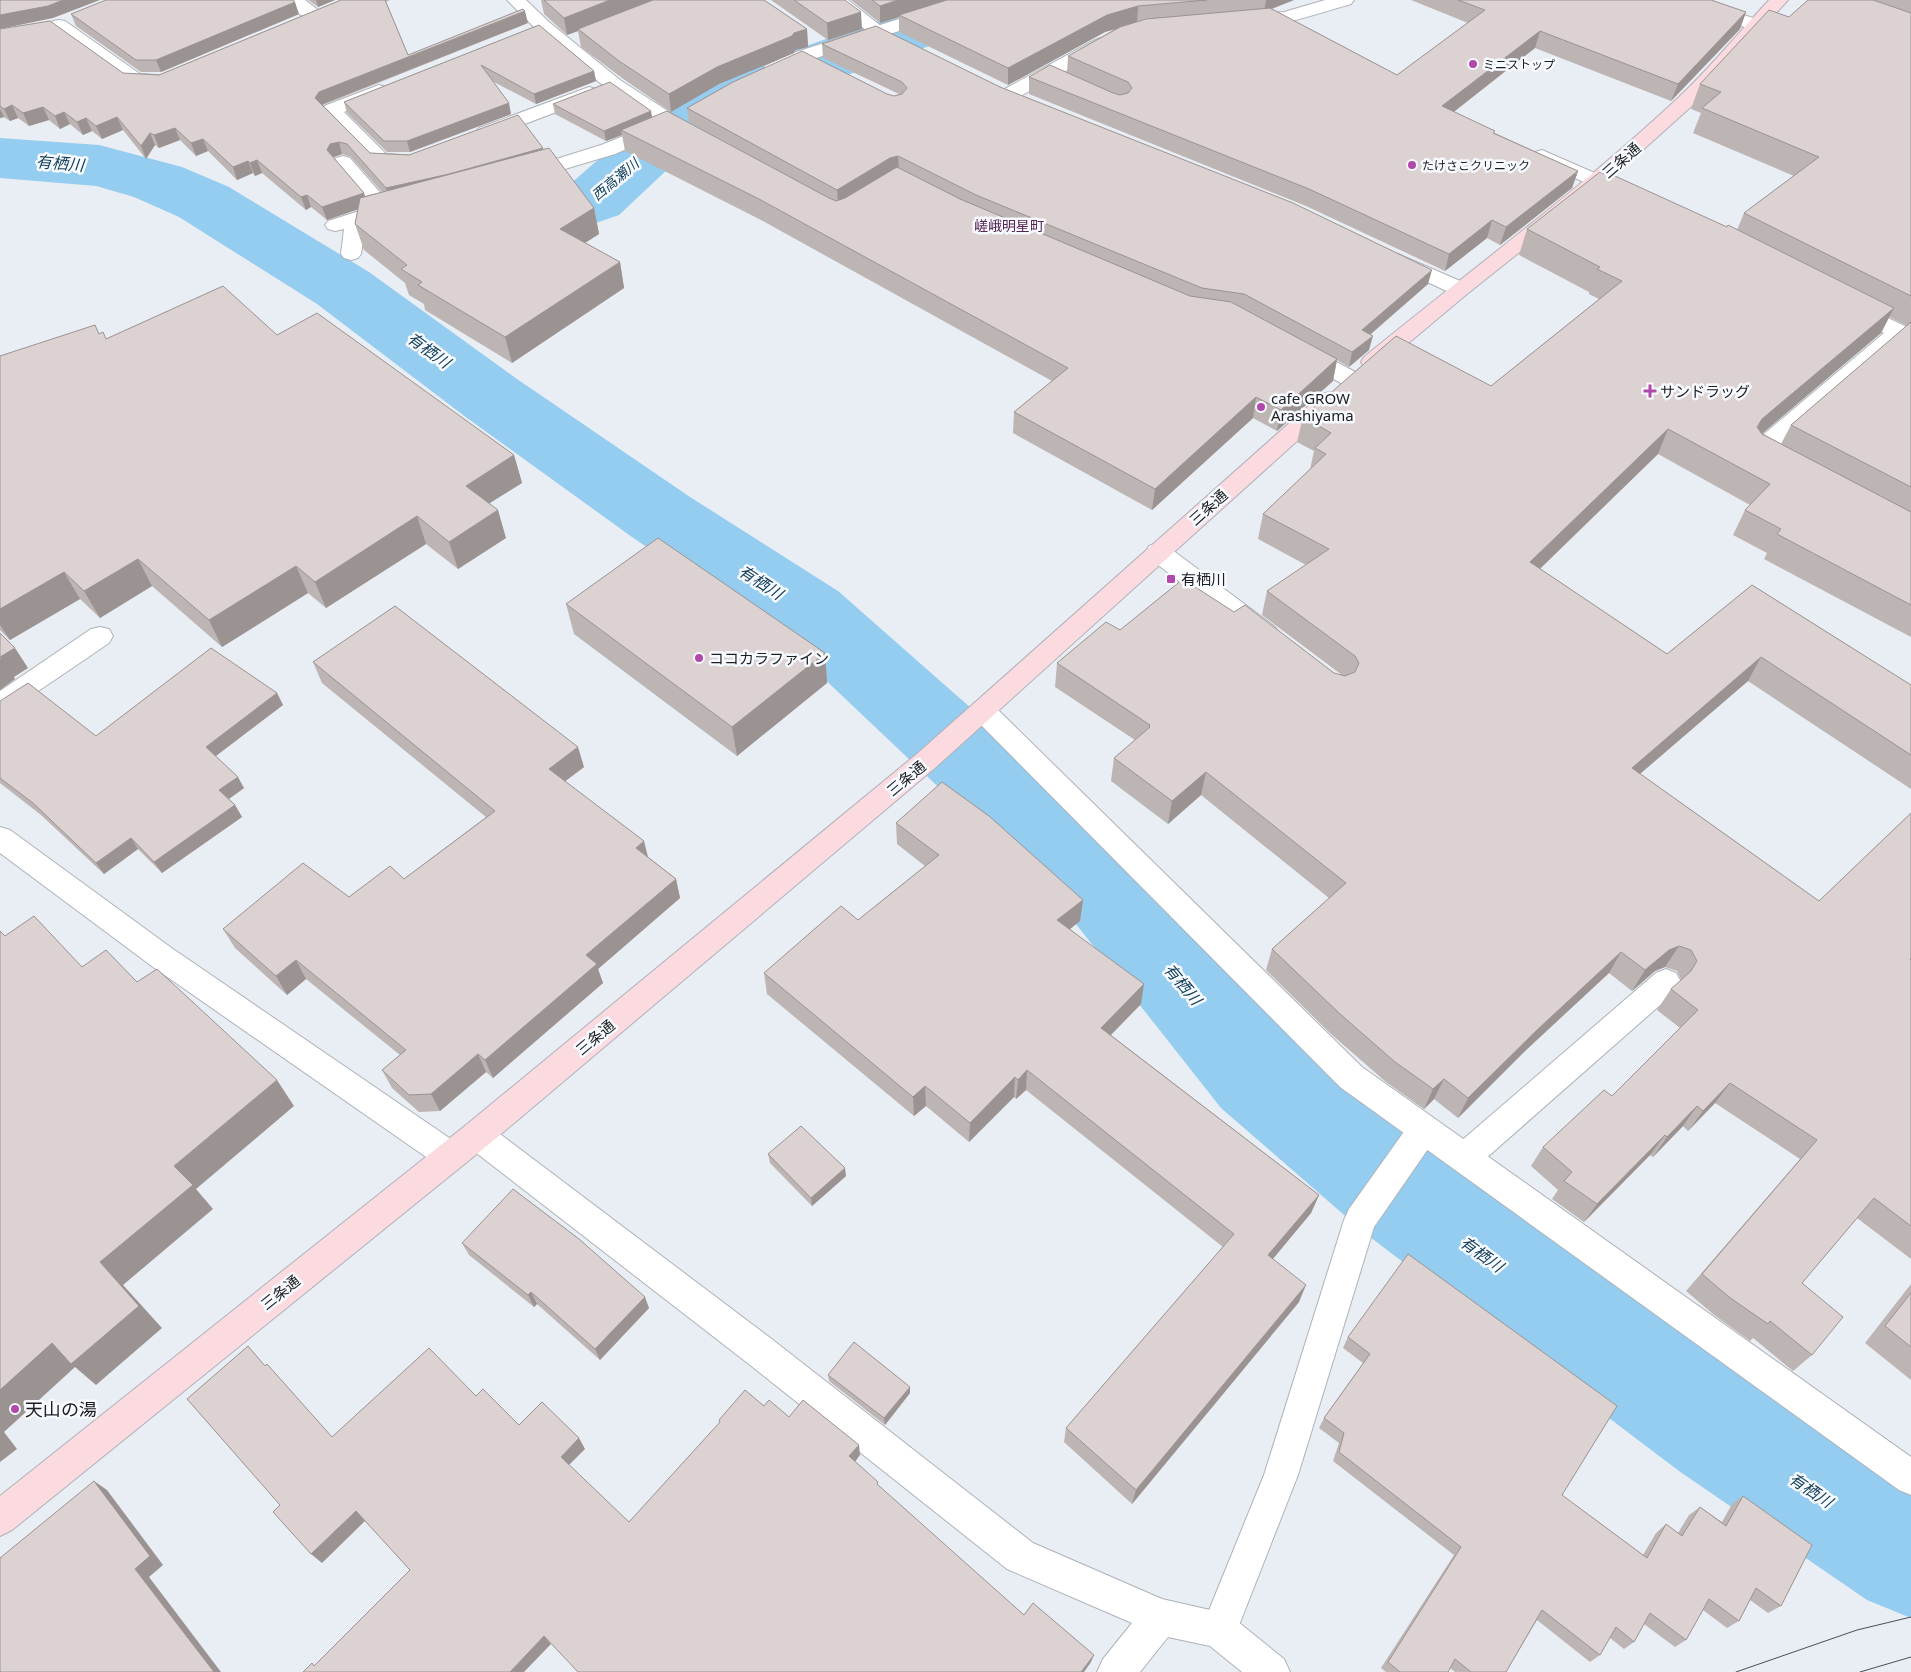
<svg xmlns="http://www.w3.org/2000/svg" width="1911" height="1672" viewBox="0 0 1911 1672" font-family="'Noto Sans','Noto Sans JP',sans-serif">
<style>
.lines{fill:none;stroke-linecap:round;stroke-linejoin:round}
.river{fill:#95cdf1;fill-rule:evenodd}
.service-casing{stroke:#aeb2b9;stroke-width:2}
.minor-casing{stroke:#aeb2b9;stroke-width:2}
.secondary-casing{stroke:#aeb2b9;stroke-width:2}
.service{fill:#fff;fill-rule:evenodd}
.minor{fill:#fff;fill-rule:evenodd}
.secondary{fill:#fbdbe0;fill-rule:evenodd}
.tram{stroke:#4d4f52;stroke-width:1}
.wall{fill:#bdb5b4;fill-rule:evenodd}
.shaded-wall{fill:#9a9392}
.building{fill:#dcd2d1;stroke:#9a9392}
.poi-dot{fill:#b148ab;stroke:#f7faff;stroke-width:2}
.labels{text-anchor:middle;dominant-baseline:central;stroke-width:5;stroke-linejoin:round;paint-order:stroke}
.far-poi-label{font-size:12px;fill:#1b1d1f;stroke:#f7faff;text-anchor:start}
.far-water-label{font-size:14px;font-style:italic;fill:#154059;stroke:#f7faff}
.far-neighbourhood-label{font-size:14px;fill:#572454;stroke:#f7faff}
.street-label{font-size:15px;fill:#1b1d1f;stroke:#f7faff}
.poi-label{font-size:15px;fill:#1b1d1f;stroke:#f7faff;text-anchor:start}
.water-label{font-size:16px;font-style:italic;fill:#154059;stroke:#f7faff}
.near-poi-label{font-size:18px;fill:#1b1d1f;stroke:#f7faff;text-anchor:start}
</style>
<rect width="100%" height="100%" fill="#e9edf4"/>
<g class="lines">
<path class="river" d="M940,0H1031L1022,13L802,91L721,134L670,167L619,215L489,260L464,267L439,260L428,245L439,230L569,185L622,139L673,106L756,63Z
M0,138L99,145L182,167L229,187L369,272L517,379L690,497L838,591L1073,798L1140,863L1295,1042L1444,1162L1763,1387L1911,1484V1618L1867,1600L1679,1471L1366,1234L1221,1108L1072,919L1007,852L778,635L632,537L463,415L317,304L179,217L134,197L96,186L0,178Z"/>
<g class="service-casing">
<path id="service" d="M827,0H848L886,30L883,34L877,35L871,34Z
M1325,0H1354L1351,4C1322,12 1272,31 1242,24L1239,20L1242,16L1284,12Z
M1101,38L1107,40L1110,44L1107,48L1015,99L1008,101L1001,99L999,95L1001,91L1095,40Z
M1542,150L1629,188L1632,192L1629,196L1622,198L1615,196L1535,160L1532,156L1535,152Z
M343,156L350,158L391,205L394,209L391,213L384,215L377,213L336,166L333,162L336,158Z
M1852,301L1911,329V345L1901,342L1775,450L1783,454L1787,460L1783,466L1775,468L1751,457L1747,451L1751,445L1884,333L1844,313L1841,308L1844,303Z
M1158,543L1167,546L1275,627L1279,634L1275,641L1266,643L1257,641L1149,558L1146,552L1149,546Z
M100,627L109,629L113,636L109,643L9,711L0,714V691L91,629Z
M1666,969L1676,973L1681,982L1676,991L1475,1168L1464,1172L1453,1168L1448,1158L1453,1148L1656,973Z
M1424,1115L1435,1119L1439,1129L1435,1139L1374,1227L1298,1475L1232,1643L1219,1648L1206,1643L1201,1630L1264,1475L1344,1220L1349,1209L1413,1119Z"/>
</g>
<g class="minor-casing">
<path id="minor" d="M284,0H305L326,16L323,20C311,23 291,11 284,0Z
M507,0H526L549,22L620,80L697,130L700,134L697,138L690,140L683,138L606,88L537,30Z
M958,0H985L982,4L810,60L779,74L772,76L765,74L763,70L765,66L796,52Z
M1666,0H1694L1763,21L1766,25L1763,29L1757,30L1751,29L1669,4Z
M59,20L65,21L140,74L170,76L172,80L170,84L163,86L129,84L53,29L50,25L53,21Z
M379,85L386,87L388,91L386,95L344,112L386,154L415,156L418,160L415,164L408,166L374,164L321,110L324,106Z
M589,87L596,89L598,93L596,97L493,136L486,138L479,136L476,132L479,128Z
M656,123L663,125L666,129L663,133L615,154L525,181L518,179L515,175L518,171L601,145Z
M391,201L398,203L401,207L398,211L366,222L361,254L358,258L351,260L344,258L341,254L344,229L335,231L328,229L325,225L328,221Z
M1398,254L1467,284L1471,289L1467,294L1460,296L1453,294L1391,265L1388,260L1391,255Z
M1302,346L1310,348L1359,374L1362,379L1359,384L1351,386L1343,384L1294,358L1291,353L1294,348Z
M983,701L992,704L1362,1067L1911,1457V1495L1899,1490L1340,1087L974,718L970,711L974,704Z
M0,827L10,830L173,949L461,1146L466,1156L461,1166L450,1170L439,1166L153,967L0,853Z
M477,1121L488,1125L769,1337L1033,1543L1162,1599L1219,1612L1232,1617L1284,1659L1290,1672H1242L1210,1646L1168,1637L1140,1672H1097L1103,1659L1132,1623L1007,1569L745,1361L466,1145L462,1135L466,1125Z"/>
</g>
<g class="secondary-casing">
<path id="secondary" d="M1769,0H1788L1694,104L1605,184L1467,294L1380,367L1372,369L1364,367L1361,362L1364,357C1469,271 1580,190 1679,97C1711,67 1739,32 1769,0Z
M1330,392L1338,394L1341,399L1338,404L936,767L488,1145L12,1530L0,1536V1496L466,1125L918,753L1322,394Z"/>
</g>
<use href="#service" class="service"/>
<use href="#minor" class="minor"/>
<use href="#secondary" class="secondary"/>
<path class="tram" d="M1736,1672L1857,1630L1911,1617
M1860,1672L1911,1657"/>
</g>
<path class="wall" d="M308,0H335L318,7Z
M341,0H390L386,2L408,55L528,23L323,105L370,153L409,155L543,149L594,208L599,234L585,243L620,262L624,288L512,363L425,310L424,304L409,295L405,283L364,250L355,224L358,209L327,220L311,207L306,210L262,173L255,176L253,173L237,180L208,151L196,156L180,140L159,148L155,145L146,159L123,130L102,139L92,131L83,135L70,124L60,129L49,120L29,126L18,118L10,121L4,117L0,118V29L123,73L159,75ZM342,154L351,157L382,192L365,196L364,193L334,158V157Z
M541,0H764L807,29L808,47L795,50L794,53L719,84L671,112L622,78L581,47L578,31L567,35L544,14Z
M771,0H845L862,29L828,40Z
M851,0H1294L1271,9L1397,75L1468,23L1411,0H1711L1746,12L1740,29L1671,101L1535,48L1454,112L1495,133L1578,171L1572,188L1500,245L1487,238L1445,271L1306,206L1029,94V77L1067,73L1068,56L1115,29L1105,32L1008,85L899,32V17L880,23Z
M1808,0H1911V637L1764,559L1767,553L1733,535L1745,510L1750,505L1658,454L1540,569L1667,654L1752,585L1911,685V789L1748,681L1640,774L1819,901L1911,813V1259L1857,1218L1802,1283L1812,1355L1793,1371L1753,1338L1750,1341L1713,1314L1686,1291L1800,1159L1715,1103L1688,1131L1683,1126L1653,1157L1650,1155L1584,1222L1552,1199L1558,1190L1531,1166L1543,1147L1612,1096L1680,1028L1657,1010L1671,989L1681,980L1677,971L1665,967L1655,971L1632,991L1609,973L1525,1051L1458,1118L1434,1099L1424,1109L1386,1082L1331,1034L1266,970L1272,949L1329,898L1201,795L1168,824L1111,781L1114,758L1135,740L1055,687L1057,663L1120,630L1234,612L1334,673L1342,675L1262,615L1267,591L1306,565L1258,539L1263,514L1310,470L1314,451L1297,442L1303,417L1491,386L1599,299L1589,294V292L1519,255L1527,229L1727,227L1737,230L1744,213L1794,176L1693,133L1701,113L1691,109L1700,84L1789,17ZM1889,317L1907,326L1791,425L1781,444L1762,433L1881,333Z
M71,14H299L161,72H141L76,26Z
M539,25L594,71L596,81L536,104L492,81L511,114L410,152H387L347,113L344,102Z
M822,44L1000,87L1428,284L1370,335L1369,350L1349,367L1337,360L1333,381L1277,431L1253,418L1152,510L1013,433L1014,412L1052,381L761,220L625,151L622,135L606,141L555,114L553,104L652,117L794,180L689,122L687,108L887,94L894,96L899,94L823,58Z
M99,333L106,339L277,335L514,455L522,483L489,503L506,538L458,569L426,544L326,608L308,593L222,647L152,586L100,618L80,599L10,640L0,630V356Z
M566,604L825,653L827,683L737,756L574,634Z
M313,662L584,767L565,781L647,856L676,879L680,898L598,969L603,983L493,1078L486,1072L440,1111L419,1112L392,1088L382,1070L400,1055L306,979L287,995L235,948L223,929L349,897L404,879L486,817L322,683Z
M277,693L283,705L215,756L244,788L229,799L235,805L242,817L162,873L138,849L104,874L41,815L0,783V701L96,736Z
M896,823L1083,900L1080,921L1070,929L1141,1004L1111,1035L1319,1195L1311,1213L1273,1259L1299,1302L1132,1504L1064,1442L1066,1428L1223,1247L1026,1090L1016,1099L1014,1097L969,1142L926,1106L914,1116L767,994L764,973L858,920L925,866L897,844Z
M768,1154L846,1176L812,1206L770,1163Z
M462,1243L649,1308L600,1360L537,1304L534,1307L469,1255Z
M1911,1284V1380L1865,1343Z
M1348,1337L1643,1555L1656,1533L1666,1524L1678,1533L1689,1515L1700,1507L1722,1522L1732,1504L1743,1496L1781,1606L1768,1613L1750,1600L1739,1621L1727,1628L1703,1610L1686,1640L1675,1647L1644,1624L1634,1642L1624,1649L1610,1638L1600,1655L1590,1662L1537,1620L1506,1672H1455L1450,1668L1448,1672H1386L1381,1668L1454,1555L1333,1461L1339,1443L1319,1428L1324,1418L1363,1363L1343,1348Z
M828,1375L910,1393L885,1425L829,1381Z"/>
<path class="shaded-wall" d="M63,0H100L53,18L0,29V15Z
M316,0H335L318,7Z
M610,0H657L578,29V31L567,35L564,18Z
M898,0H952L899,15V17L880,23V6Z
M1266,0H1294L1264,12Z
M295,2L299,14L161,72L156,60Z
M1138,6L1137,23L1105,32L1008,85V68L1107,15Z
M525,11L528,23L323,104L319,110L315,98L319,92Z
M861,12L862,29L828,40L827,23Z
M1746,12L1740,29L1671,101L1678,84Z
M807,29L808,47L795,50L794,53L719,84L671,112L669,94L717,67L794,33Z
M1540,31L1535,48L1438,124L1442,106Z
M594,71L596,81L536,104L534,94Z
M509,103L511,114L410,152L407,141Z
M12,105L18,118L10,121L4,109Z
M43,107L49,120L29,126L23,113Z
M0,109L4,117L0,118Z
M651,111L653,122L621,130L622,135L606,141L604,131Z
M64,112L70,124L60,129L55,116Z
M117,117L123,130L102,139L96,126Z
M86,118L92,131L83,135L77,122Z
M175,128L180,140L159,148L154,135Z
M150,133L155,145L146,159L141,146Z
M203,139L208,151L196,156L191,143Z
M339,142L342,154L334,157L332,163L327,150L330,144Z
M543,148L545,161L389,200L386,188Z
M898,156L899,170L838,204L837,190L890,158Z
M257,160L262,173L255,176L250,163Z
M248,161L253,173L237,180L233,167Z
M1578,171L1572,188L1500,245L1506,227Z
M364,193L368,206L327,220L322,207Z
M307,195L311,207L306,210L301,197Z
M594,208L599,234L566,255L560,229Z
M1492,220L1487,238L1445,271L1449,254Z
M620,262L624,288L512,363L505,337Z
M1432,270L1428,284L1359,344L1362,330Z
M1894,308L1881,333L1750,444L1762,419Z
M1373,336L1369,350L1349,367L1352,352Z
M1337,359L1333,381L1277,431L1281,410Z
M1256,397L1253,418L1152,510L1155,489Z
M1668,429L1658,454L1521,587L1530,562Z
M514,455L522,483L474,513L466,486Z
M498,510L506,538L458,569L449,542Z
M417,516L426,544L326,608L315,582Z
M138,559L152,586L100,618L84,591Z
M296,566L308,593L222,647L209,620Z
M64,572L80,599L10,640L0,625V609Z
M15,648L28,668L14,677L15,679L0,690V657Z
M825,653L827,683L737,756L732,727Z
M1761,657L1748,681L1620,791L1632,768Z
M277,693L283,705L212,759L206,747Z
M578,747L584,767L555,789L549,769Z
M1206,772L1201,795L1168,824L1172,801Z
M238,777L244,788L226,801L219,790Z
M235,805L242,817L162,873L154,862Z
M131,838L138,849L104,874L96,863Z
M644,841L649,861L636,848Z
M676,879L680,898L598,969L603,983L493,1078L485,1060L586,955Z
M1083,900L1080,921L1055,941L1057,920Z
M1679,946L1665,967L1655,971L1632,991L1645,970L1669,950Z
M1621,952L1609,973L1525,1051L1458,1118L1468,1098L1537,1030Z
M296,960L306,979L287,995L276,976Z
M1144,984L1141,1004L1098,1048L1101,1028Z
M478,1054L486,1072L440,1111L431,1094Z
M1027,1070L1026,1090L1016,1099L1018,1080Z
M1015,1077L1014,1097L969,1142L970,1123Z
M1444,1079L1434,1099L1424,1109L1433,1089Z
M277,1080L294,1106L196,1189L213,1209L123,1285L162,1328L96,1385L75,1367L4,1432L17,1449L0,1462V1390L174,1166Z
M1730,1083L1715,1103L1688,1131L1703,1111Z
M925,1086L926,1106L914,1116L913,1097Z
M1697,1106L1683,1126L1653,1157L1667,1137Z
M1665,1135L1650,1155L1584,1222L1597,1204Z
M845,1168L846,1176L812,1206L811,1198Z
M1319,1195L1311,1213L1262,1272L1268,1255Z
M1306,1285L1299,1302L1132,1504L1136,1490Z
M531,1292L537,1304L534,1307L528,1295Z
M645,1297L649,1308L600,1360L595,1349Z
M910,1387V1393L885,1425L884,1418Z
M579,1438L585,1449L567,1467L561,1457Z
M859,1445L860,1455L851,1467L849,1456Z
M94,1481L107,1490L163,1565L149,1577L221,1672H214L135,1569Z
M356,1511L366,1520L322,1563L311,1554Z
M544,1636L551,1644L524,1672H510Z
M1094,1655L1091,1662L1084,1672H1081Z"/>
<path class="building" d="M0,0H63L48,6L0,15Z
M106,0H293L295,2L156,60H136L71,14Z
M341,0H385L408,55L523,9L525,11L319,92L315,98L370,153L409,155L518,115L543,148L449,174L386,188L347,144L339,142L330,144L327,150L364,193L322,207L307,195L301,197L257,160L250,163L248,161L233,167L203,139L191,143L175,128L154,135L150,133L141,146L117,117L96,126L86,118L77,122L64,112L55,116L43,107L23,113L12,105L4,109L0,106V29L50,21L123,73L159,75Z
M544,0H610L564,18Z
M653,0H764L807,29L794,33L792,36L717,67L669,94L619,61L578,29Z
M794,0H845L861,12L827,23Z
M872,0H898L880,6Z
M947,0H1207L1138,6L1107,15L1008,68L899,15Z
M1458,0H1711L1746,12L1678,84L1540,31L1442,106L1495,131L1493,133L1578,171L1506,227L1492,220L1449,254L1309,189L1029,77L1050,65L1113,93L1120,95L1128,93L1132,88L1128,82L1068,56L1120,27L1146,19L1270,8L1397,75L1485,10Z
M1808,0H1873L1911,13V296L1744,213L1819,157L1702,108L1721,92L1700,84L1769,10L1789,17Z
M539,25L594,71L534,94L481,65L509,103L407,141H384L344,102Z
M876,26L1000,87L1293,203L1432,270L1362,330L1373,336L1352,352L1244,294L1202,288L976,195L898,156L890,158L837,190L687,108L733,82L802,51L887,94L894,96L902,94L907,88L902,82L822,44Z
M610,82L651,111L604,131L553,104Z
M667,111L829,198L836,201L845,198L897,167L960,199L1190,296L1231,302L1337,359L1281,410L1256,397L1155,489L1014,412L1068,368L759,199L621,130Z
M549,148L594,208L560,229L620,262L505,337L418,285L422,282L401,269L407,265L355,224L360,198Z
M1600,172L1612,178L1615,176L1727,227L1728,225L1894,308L1762,419L1757,427L1762,434L1911,512V605L1777,534L1781,529L1745,510L1770,484L1668,429L1530,562L1667,654L1752,585L1911,685V755L1761,657L1632,768L1819,901L1911,813V958L1910,959L1911,960V1226L1874,1198L1802,1283L1843,1317L1812,1355L1770,1321L1768,1324L1729,1297L1702,1274L1817,1140L1730,1083L1703,1111L1697,1106L1667,1137L1665,1135L1597,1204L1564,1181L1572,1172L1543,1147L1604,1090L1612,1096L1698,1010L1671,989L1691,971L1697,961L1691,950L1679,946L1669,950L1645,970L1621,952L1537,1030L1468,1098L1444,1079L1433,1089L1395,1062L1339,1013L1272,949L1346,883L1206,772L1172,801L1114,758L1150,727L1149,726L1150,725L1057,663L1106,622L1120,630L1183,579L1234,612L1245,605L1334,673L1345,676L1355,672L1359,663L1355,656L1267,591L1329,549L1263,514L1326,454L1315,448L1331,433L1303,417L1396,336L1491,386L1622,281L1597,269L1600,267L1527,229Z
M223,286L277,335L317,313L514,455L466,486L498,510L449,542L417,516L315,582L296,566L209,620L138,559L84,591L64,572L0,609V356L95,325L99,334L103,332L106,339Z
M1911,322V487L1791,425Z
M658,538L825,653L732,727L566,604Z
M395,606L578,747L549,769L644,841L636,848L676,879L586,955L597,964L485,1060L478,1054L431,1094L409,1095L382,1070L406,1050L296,960L276,976L223,929L303,863L349,897L390,866L404,879L495,811L313,662Z
M0,633L15,648L0,657L2,658L0,660Z
M211,648L277,693L206,747L238,777L219,790L235,805L154,862L131,838L96,863L33,803L0,778V701L28,683L96,736Z
M942,782L989,816L1083,900L1057,920L1144,984L1101,1028L1319,1195L1268,1255L1306,1285L1136,1490L1066,1428L1234,1234L1027,1070L1018,1080L1015,1077L970,1123L925,1086L913,1097L764,973L841,906L858,920L939,855L896,823Z
M34,916L82,967L106,950L137,982L157,969L277,1080L174,1166L193,1185L100,1262L139,1306L71,1364L52,1343L0,1390V931L5,936Z
M801,1126L845,1168L811,1198L768,1154Z
M513,1189L579,1239L645,1297L595,1349L531,1292L528,1295L462,1243Z
M1408,1254L1617,1406L1562,1495L1647,1558L1666,1524L1682,1536L1700,1507L1726,1526L1743,1496L1812,1545L1781,1606L1756,1588L1739,1621L1709,1599L1686,1640L1650,1613L1634,1642L1616,1627L1600,1655L1542,1610L1506,1672H1471L1455,1659L1448,1672H1400L1388,1662L1461,1547L1339,1452L1344,1433L1324,1418L1370,1354L1348,1337Z
M1911,1293V1347L1885,1326Z
M854,1342L910,1387L884,1418L828,1375Z
M248,1346L265,1366L267,1364L332,1437L429,1348L476,1396L483,1389L519,1425L542,1402L579,1438L561,1457L629,1522L720,1422L719,1420L745,1390L764,1406L769,1400L789,1417L803,1400L859,1445L849,1456L878,1482L877,1484L1024,1615L1033,1603L1094,1655L1081,1672H578L544,1636L510,1672H303L312,1663L314,1666L410,1570L356,1511L311,1554L273,1512L280,1505L187,1399Z
M94,1481L150,1556L135,1569L214,1672H0V1558Z"/>
<g class="poi-dot">
<circle cx="1473" cy="64" r="5"/>
<circle cx="1412" cy="165" r="5"/>
<path d="M1647.5 383.5h5v5h5v5h-5v5h-5v-5h-5v-5h5z"/>
<circle cx="1261" cy="407" r="5"/>
<rect x="1166" y="574" width="10" height="10" rx="2.5"/>
<circle cx="699" cy="658" r="5"/>
<circle cx="15" cy="1409" r="5"/>
</g>
<g class="labels">
<g class="far-poi-label">
<text x="1483" y="64">ミニストップ</text>
<text x="1422" y="165">たけさこクリニック</text>
</g>
<g class="far-water-label">
<text transform="translate(615 179) rotate(-40)">西高瀬川</text>
</g>
<g class="far-neighbourhood-label">
<text x="1009" y="225">嵯峨明星町</text>
</g>
<g class="street-label">
<text transform="translate(1621 160) rotate(-41)">三条通</text>
<text transform="translate(1208 507) rotate(-42)">三条通</text>
<text transform="translate(906 778) rotate(-40)">三条通</text>
<text transform="translate(595 1037) rotate(-40)">三条通</text>
<text transform="translate(280 1292) rotate(-39)">三条通</text>
</g>
<g class="poi-label">
<text x="1660" y="391">サンドラッグ</text>
<text x="1271" y="398">cafe GROW<tspan x="1271" dy="17">Arashiyama</tspan></text>
<text x="1181" y="579">有栖川</text>
<text x="709" y="658">ココカラファイン</text>
</g>
<g class="water-label">
<text transform="translate(60 163) rotate(5)">有栖川</text>
<text transform="translate(429 350) rotate(36)">有栖川</text>
<text transform="translate(761 582) rotate(33)">有栖川</text>
<text transform="translate(1183 984) rotate(50)">有栖川</text>
<text transform="translate(1482 1254) rotate(36)">有栖川</text>
<text transform="translate(1811 1490) rotate(34)">有栖川</text>
</g>
<g class="near-poi-label">
<text x="25" y="1409">天山の湯</text>
</g>
</g>
</svg>
